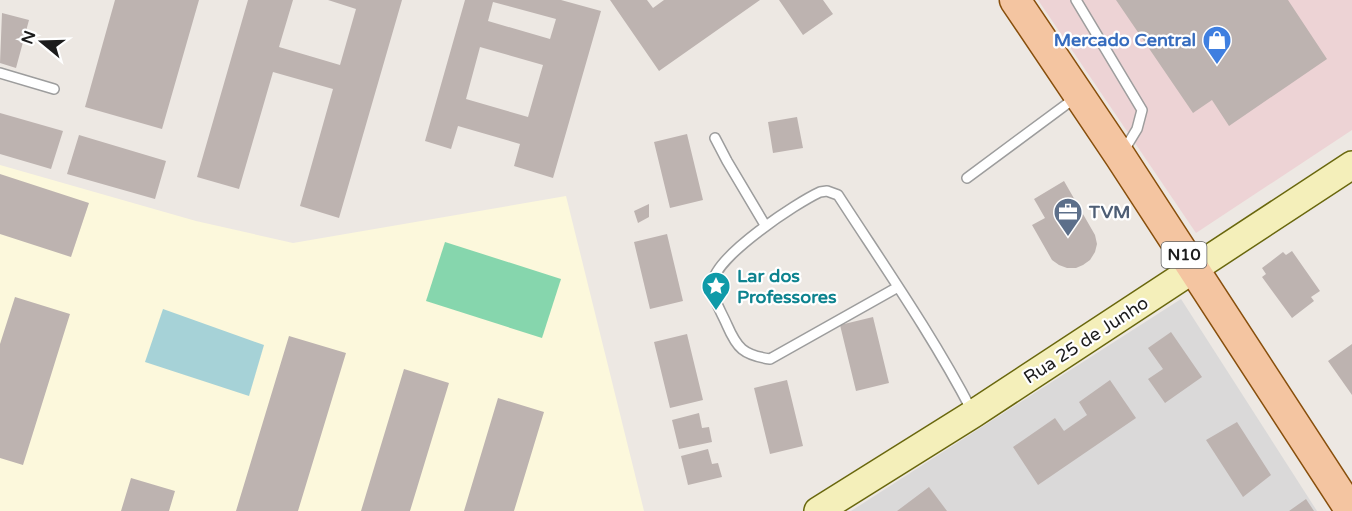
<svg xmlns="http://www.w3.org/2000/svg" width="1352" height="511" viewBox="0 0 1352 511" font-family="'Varela Round',sans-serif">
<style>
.residential{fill:#dad9d9}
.commercial{fill:#edd3d5}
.education{fill:#fcf8dc}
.pitch{fill:#86d6ad}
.water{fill:#a6d2d7}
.building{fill:#bdb3b0;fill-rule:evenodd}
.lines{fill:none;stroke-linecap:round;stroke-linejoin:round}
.lane-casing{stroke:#9d9d9d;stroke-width:12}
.secondary-casing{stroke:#69670d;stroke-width:30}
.primary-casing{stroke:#884f0c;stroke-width:33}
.lane{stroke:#fff;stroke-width:9}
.secondary{stroke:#f4efba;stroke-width:27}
.primary{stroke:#f4c5a1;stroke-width:30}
.labels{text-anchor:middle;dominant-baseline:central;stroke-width:4.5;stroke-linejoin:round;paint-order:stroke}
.shield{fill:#fff;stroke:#606060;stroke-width:1.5}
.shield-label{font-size:16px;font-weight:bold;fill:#1c1c1c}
.shop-label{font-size:18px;font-weight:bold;fill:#366cbe;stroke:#fff;text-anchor:end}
.service-label{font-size:18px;font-weight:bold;fill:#4e5e75;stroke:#fff;text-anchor:start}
.culture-label{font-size:18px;font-weight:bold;fill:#0d838f;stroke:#fff;text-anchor:start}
.street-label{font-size:18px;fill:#1c1c1c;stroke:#fff}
</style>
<rect width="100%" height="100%" fill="#ede8e3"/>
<path class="residential" d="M1181,299L1317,511H851Z"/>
<path class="commercial" d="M1038,0H1352V130L1196,233Z"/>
<path class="education" d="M0,165L196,221L293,243L566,196L644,511H0Z"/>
<path class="pitch" d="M445,242L561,279L542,338L426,301Z"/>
<path class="water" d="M163,309L264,345L249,396L145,362Z"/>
<path class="building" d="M115,0H199L162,129L85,107Z
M248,0H293L279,47L340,65L356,9L328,0H402L339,218L300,206L333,89L273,72L239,189L197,177Z
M465,0H561L601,11L553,178L514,166L520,144L458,126L451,149L425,141ZM493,2L556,19L550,39L488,21ZM480,47L543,65L528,117L466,99Z
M610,0H647L653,8L664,0H760L659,71Z
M779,0H823L833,14L803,35Z
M1116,0H1288L1327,59L1229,126L1212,100L1193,113Z
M2,13L29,20L16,68L0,63Z
M0,113L63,131L51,169L0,154Z
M797,117L803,148L773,153L768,122Z
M687,134L703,200L670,208L654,142Z
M79,135L166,161L155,199L67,174Z
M0,174L89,203L71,257L0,234Z
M1064,181L1095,235L1097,244L1095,252L1090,260L1083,265L1076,268H1067L1059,265L1052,260L1032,225L1045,218L1034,199Z
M649,204V217L638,223L634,211Z
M667,234L683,301L650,309L634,242Z
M1292,251L1320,291L1311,297L1314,301L1292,318L1262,277L1266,274L1262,268L1283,252L1286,255Z
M15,297L70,314L23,465L0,458V344Z
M873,317L889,383L856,391L840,325Z
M1171,332L1202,377L1165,403L1148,379L1163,369L1148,348Z
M687,334L703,400L670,408L654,342Z
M289,336L346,353L298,511H236Z
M1352,344V395L1328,361Z
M404,369L449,383L410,511H361Z
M787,380L803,446L770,454L754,388Z
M1110,380L1136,418L1038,485L1013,447L1055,418L1064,431L1087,415L1079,402Z
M498,398L544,412L514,511H464Z
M699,413L702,428L709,427L712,442L679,449L672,420Z
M1237,422L1271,475L1243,497L1206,440Z
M708,449L712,464L718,463L722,477L688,485L681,456Z
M131,478L175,491L169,511H121Z
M929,487L947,511H897Z
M1306,499L1314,511H1289Z"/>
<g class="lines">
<g class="lane-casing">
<path id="lane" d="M1076,0L1142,110L1137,129L1123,152
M0,73L54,89
M715,138L727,161L765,225
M967,178L1075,98
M898,287L770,359C743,355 737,348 727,325C721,311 711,297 713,282C716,256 796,203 820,192L827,191L838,195C884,266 933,336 972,411"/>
</g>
<g class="secondary-casing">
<path id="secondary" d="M818,511L973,414L1352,165"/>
</g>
<g class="primary-casing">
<path id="primary" d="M1015,0L1120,156L1351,511"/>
</g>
<use href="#lane" class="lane"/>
<use href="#secondary" class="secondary"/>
<use href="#primary" class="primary"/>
</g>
<defs>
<g id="shop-pin" transform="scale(1.5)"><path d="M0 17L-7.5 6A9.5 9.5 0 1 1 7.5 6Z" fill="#3f7fe0" stroke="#fff"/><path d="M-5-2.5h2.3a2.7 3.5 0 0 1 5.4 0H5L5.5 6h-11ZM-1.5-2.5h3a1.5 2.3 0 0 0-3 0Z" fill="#fff"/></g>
<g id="office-pin" transform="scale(1.5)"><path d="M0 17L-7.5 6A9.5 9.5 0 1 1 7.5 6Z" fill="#5c6f8a" stroke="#fff"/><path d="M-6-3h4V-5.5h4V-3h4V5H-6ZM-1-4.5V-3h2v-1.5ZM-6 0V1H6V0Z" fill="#fff"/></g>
<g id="sight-pin" transform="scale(1.5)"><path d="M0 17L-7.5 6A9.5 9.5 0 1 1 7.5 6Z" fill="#0f9aa8" stroke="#fff"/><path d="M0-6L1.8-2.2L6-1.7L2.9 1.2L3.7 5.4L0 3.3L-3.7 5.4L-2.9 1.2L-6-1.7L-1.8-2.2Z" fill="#fff"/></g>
</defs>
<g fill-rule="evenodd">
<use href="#shop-pin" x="1217" y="40"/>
<use href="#office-pin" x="1068" y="212"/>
<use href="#sight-pin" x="716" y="286"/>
</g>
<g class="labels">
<rect class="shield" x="1161.5" y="242" width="45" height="26" rx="4.5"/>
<g class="shield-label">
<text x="1184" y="255">N10</text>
</g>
<g class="shop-label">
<text x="1196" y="40">Mercado Central</text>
</g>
<g class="service-label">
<text x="1089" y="212">TVM</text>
</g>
<g class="culture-label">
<text x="737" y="276">Lar dos<tspan x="737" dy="21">Professores</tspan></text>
</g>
<g class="street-label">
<text transform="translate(1086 340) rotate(-33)">Rua 25 de Junho</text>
</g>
</g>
<g transform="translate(42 42) rotate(289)" stroke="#ffffff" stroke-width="4.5" paint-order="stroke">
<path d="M0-4.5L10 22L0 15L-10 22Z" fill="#1c1c1c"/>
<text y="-9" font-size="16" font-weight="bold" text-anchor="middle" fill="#1c1c1c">N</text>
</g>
</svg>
